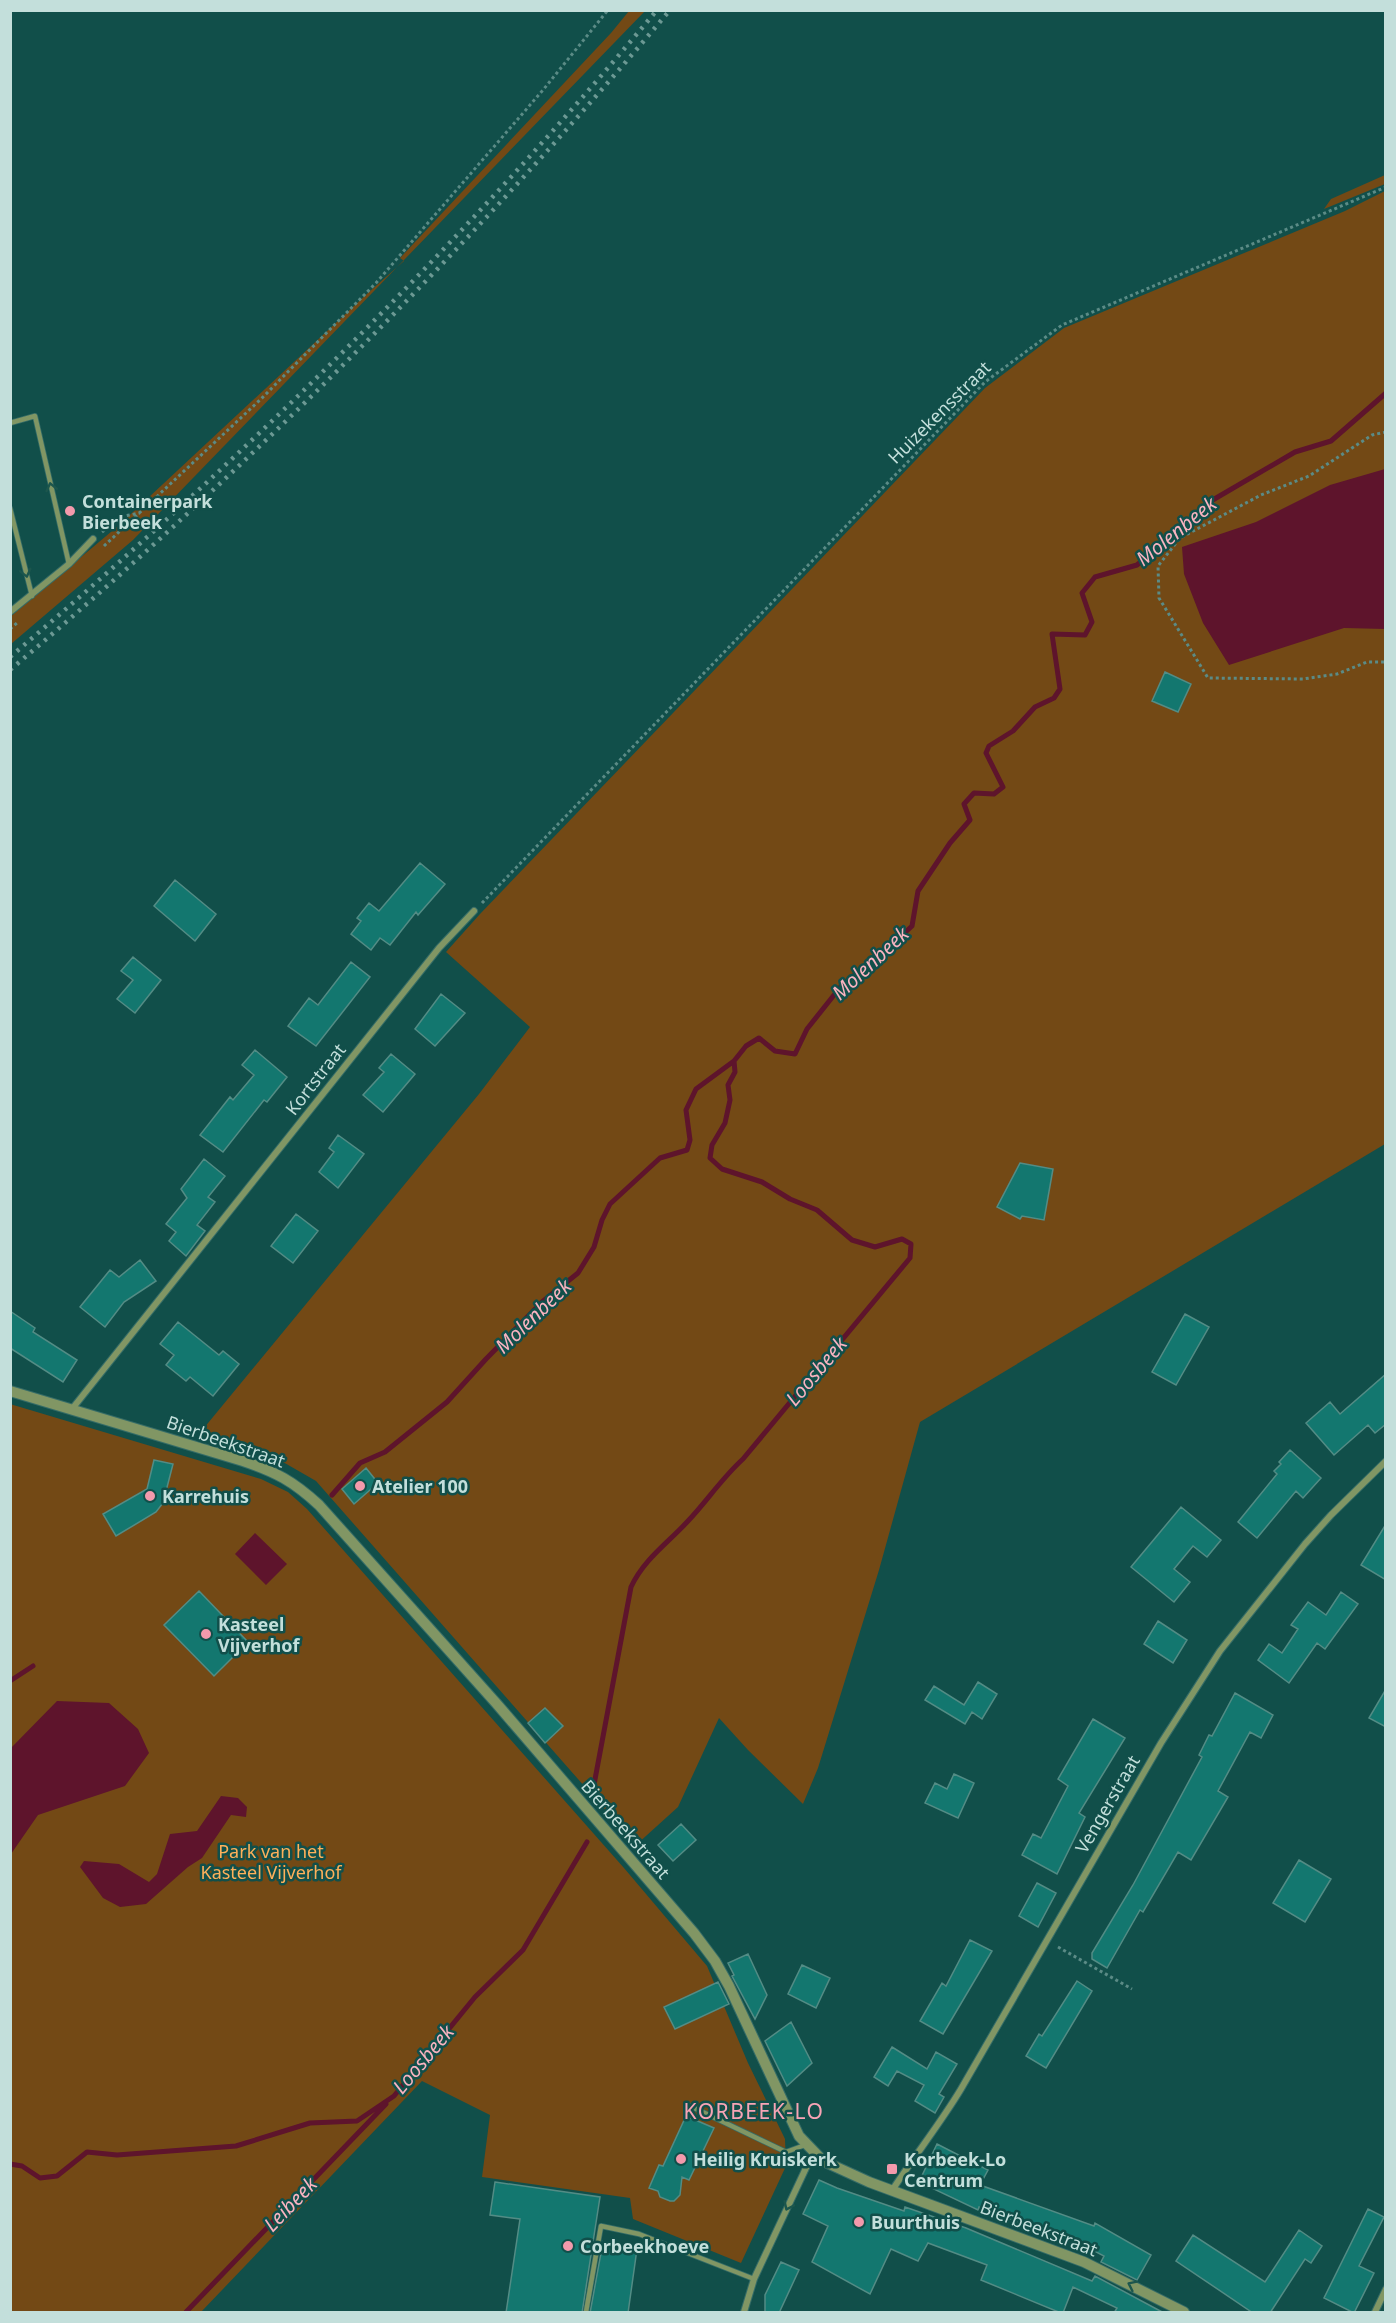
<svg xmlns="http://www.w3.org/2000/svg" width="1396" height="2323" viewBox="0 0 1396 2323" font-family="'Noto Sans',sans-serif">
<style>
.green{fill:#734915}
.water{fill:#5e142c}
.lines{fill:none;stroke-linecap:round;stroke-linejoin:round}
.stream{stroke:#5e142c;stroke-width:5}
.building{fill:#13776f;stroke:#538c85;stroke-width:1.5}
.service-casing{stroke:#356c67;stroke-width:6}
.minor-casing{stroke:#356c67;stroke-width:8}
.tertiary-casing{stroke:#356c67;stroke-width:12}
.path{stroke:#5b8b86;stroke-width:3;stroke-dasharray:3 3;stroke-linecap:butt}
.service{stroke:#819664;stroke-width:4.5}
.minor{stroke:#819664;stroke-width:6}
.tertiary{stroke:#819664;stroke-width:10}
.rail{stroke:#6c9994;stroke-width:4.5;stroke-dasharray:3 6;stroke-linecap:butt}
.oneway{stroke:#1c564d}
.poi-dot{fill:#f39aac;stroke:#114f4a;stroke-width:2}
.labels{text-anchor:middle;dominant-baseline:central;stroke-width:5;stroke-linejoin:round;paint-order:stroke}
.street-label{font-size:18px;fill:#c3dfdb;stroke:#114f4a}
.poi-label{font-size:18px;font-weight:bold;fill:#c3dfdb;stroke:#114f4a;text-anchor:start}
.park-label{font-size:18px;fill:#feb05a;stroke:#114f4a}
.water-label{font-size:20px;font-style:italic;fill:#f9b3c0;stroke:#114f4a}
.quarter-label{font-size:21px;letter-spacing:1.5px;fill:#f7a4b5;stroke:#114f4a}
</style>
<rect width="100%" height="100%" fill="#114f4a"/>
<path class="green" d="M629,11H645L133,540L11,644V616L118,526L369,292L404,261L400,258L611,33Z
M1385,175V184L1324,209L1331,199Z
M1385,191V1144L920,1422L879,1570L818,1768L803,1804L748,1750L719,1718L678,1807L636,1845L316,1481L276,1458L199,1434L479,1094L530,1027L446,952L480,914L985,388L1064,328L1345,211Z
M10,1404L261,1479L288,1492L307,1509L624,1868L707,1966L748,2063L785,2139L786,2166L741,2263L633,2219L630,2198L482,2177L490,2115L422,2081L201,2312H11Z"/>
<path class="water" d="M1385,469V629L1344,628L1229,665L1203,623L1184,574L1182,547L1256,522L1330,485Z
M255,1533L287,1564L266,1585L235,1554Z
M57,1701L109,1703L138,1729L149,1753L125,1786L38,1815L11,1854V1748Z
M221,1796L238,1798L247,1807L246,1817L231,1815L202,1858L188,1867L146,1904L120,1907L103,1898L80,1867L84,1861L119,1864L149,1882L157,1874L170,1834L197,1831Z"/>
<g class="lines">
<path class="stream" d="M332,1495L360,1463L385,1452L447,1402L486,1359L542,1302L578,1273L594,1247L602,1220L610,1204L660,1158L687,1150L690,1140L686,1110L696,1089L734,1061L746,1046L759,1038L775,1051L795,1054L807,1029L842,985L884,952L912,926L918,891L950,843L970,820L964,804L974,793L994,794L1003,787L986,753L989,746L1013,731L1035,707L1054,698L1060,689L1052,634L1085,635L1092,622L1082,593L1095,577L1137,565L1211,501L1295,452L1331,441L1386,393
M10,1681L33,1666
M593,1790L631,1587C644,1559 668,1543 688,1521C707,1501 722,1478 743,1459L910,1258L911,1244L902,1239L875,1247L852,1240L817,1210L790,1199L762,1182L722,1169L710,1158L712,1145L725,1123L730,1100L728,1085L735,1072L734,1061
M10,2164L22,2166L40,2178L57,2176L87,2152L117,2155L236,2146L310,2123L357,2121L394,2096L475,1997L523,1950L587,1842
M186,2312L386,2104"/>
</g>
<path class="building" d="M1165,672L1191,684L1178,712L1152,701Z
M420,863L445,884L418,915L416,912L390,945L380,938L371,950L351,934L361,921L357,918L369,903L379,911Z
M175,880L216,914L195,941L154,906Z
M133,957L161,980L135,1013L117,999L133,980L121,971Z
M351,962L370,977L316,1046L288,1026L309,998L318,1005Z
M441,994L465,1013L435,1046L415,1029Z
M255,1050L287,1077L267,1102L264,1100L223,1152L200,1135L230,1097L233,1100L254,1075L242,1065Z
M391,1054L415,1074L383,1112L363,1095L384,1072L379,1068Z
M338,1135L364,1154L338,1188L319,1172L334,1152L329,1148Z
M204,1159L225,1176L208,1197L215,1202L197,1225L205,1231L186,1256L169,1241L176,1232L166,1224L187,1198L181,1189Z
M1020,1163L1053,1169L1044,1220L1022,1216L1020,1219L997,1207Z
M296,1214L318,1231L293,1263L271,1246Z
M140,1260L156,1281L124,1302L105,1327L80,1307L110,1270L119,1277Z
M10,1311L35,1328L33,1332L77,1360L63,1382L10,1348Z
M1185,1314L1209,1327L1176,1385L1152,1372Z
M178,1322L219,1355L223,1351L239,1364L213,1396L190,1377L186,1381L166,1365L174,1355L160,1344Z
M1386,1374V1424L1375,1433L1368,1425L1334,1455L1306,1423L1330,1402L1340,1414Z
M1290,1450L1321,1478L1303,1498L1296,1491L1257,1538L1238,1522L1277,1474L1274,1471L1281,1464L1279,1462Z
M154,1460L173,1464L163,1503L156,1512L116,1536L103,1514L147,1489Z
M366,1468L378,1483L354,1504L342,1489Z
M1181,1507L1221,1540L1207,1557L1193,1546L1174,1569L1190,1582L1174,1602L1131,1567Z
M1386,1524V1580L1361,1565Z
M199,1591L248,1642L214,1676L164,1625Z
M1341,1592L1358,1604L1325,1649L1317,1643L1289,1683L1258,1660L1269,1644L1282,1653L1298,1629L1291,1625L1308,1602L1326,1615Z
M1158,1621L1187,1640L1173,1663L1144,1644Z
M978,1682L997,1694L982,1719L972,1712L965,1724L925,1700L934,1686L964,1705Z
M1386,1689V1727L1369,1718Z
M1235,1693L1273,1715L1261,1738L1250,1732L1218,1791L1228,1797L1191,1860L1178,1852L1143,1912L1140,1910L1107,1968L1092,1959V1953L1133,1885L1202,1757L1199,1755L1209,1735L1212,1736Z
M545,1708L563,1726L545,1743L528,1723Z
M1093,1719L1125,1738L1079,1813L1085,1817L1057,1874L1022,1855L1033,1834L1041,1838L1068,1786L1058,1779Z
M954,1774L974,1783L958,1818L925,1803L935,1783L947,1789Z
M681,1824L696,1840L673,1861L658,1845Z
M1299,1860L1331,1879L1305,1922L1273,1903Z
M1037,1883L1056,1893L1038,1927L1019,1916Z
M970,1940L992,1951L943,2034L920,2021L942,1983L946,1986Z
M748,1954L767,1995L755,2019L732,1976L734,1975L728,1963Z
M802,1965L830,1978L816,2008L788,1994Z
M1077,1981L1092,1991L1046,2068L1026,2056L1039,2034L1042,2036Z
M718,1982L729,2004L675,2029L664,2007Z
M791,2022L812,2063L787,2086L765,2041Z
M892,2047L927,2069L936,2052L957,2064L939,2094L944,2097L935,2113L915,2101L924,2085L897,2071L888,2086L874,2077Z
M686,2116L714,2128L689,2180L682,2177L680,2195L674,2201H670L660,2197L658,2191L649,2188L659,2165L663,2166Z
M937,2144L988,2170L980,2185L1094,2226L1095,2223L1151,2255L1137,2280L1101,2262L1104,2256L1068,2237L1067,2241L979,2207L978,2210L919,2182Z
M819,2180L837,2188L904,2211L905,2207L966,2228L1092,2281L1095,2276L1164,2313H1114L1117,2308L1073,2287L1063,2313H1061L981,2280L987,2265L928,2243L918,2261L891,2249L870,2294L812,2262L828,2226L803,2214Z
M495,2182L600,2197L582,2313H506L520,2219L490,2215Z
M1368,2209L1384,2217L1359,2266L1374,2273L1354,2313L1324,2298Z
M1299,2230L1322,2246L1311,2263L1305,2259L1270,2313H1253L1176,2261L1193,2235L1265,2282Z
M603,2242L605,2244L637,2249L628,2313H590Z
M781,2262L799,2270L779,2313H765V2295Z"/>
<g class="lines">
<g class="service-casing">
<path id="service" d="M10,423L35,416L69,564
M10,508L32,596
M688,2105L786,2152L805,2145
M586,2312L601,2226L639,2234L754,2279"/>
</g>
<g class="minor-casing">
<path id="minor" d="M10,612L69,564L93,539
M72,1409L439,948L474,911
M893,2189C915,2155 940,2124 961,2089L1161,1743L1220,1651L1305,1544L1331,1515L1386,1461
M744,2312L754,2279L813,2153
M1375,2312L1386,2289"/>
</g>
<g class="tertiary-casing">
<path id="tertiary" d="M10,1391L243,1461C276,1472 293,1481 319,1505L496,1703L694,1933L715,1961L729,1986L799,2136L823,2161L869,2182L1084,2262L1184,2312"/>
</g>
<path class="path" d="M1386,432L1372,435L1309,476L1261,495L1180,538L1158,566L1159,598L1208,678L1303,679L1337,674L1367,662H1386
M102,532L124,516L140,513
M104,546L261,399L376,283L543,90L608,10
M10,629L18,622
M482,903L985,382L1062,325L1386,187
M1058,1947L1132,1989"/>
<use href="#service" class="service"/>
<use href="#minor" class="minor"/>
<use href="#tertiary" class="tertiary"/>
<path class="rail" d="M10,657C242,460 462,244 657,10
M10,670C248,469 470,248 670,10"/>
</g>
<defs><path id="oneway-chevron" d="M-2-3.5L2.5 0L-2 3.5" fill="none" stroke-width="1.6" stroke-linecap="round" stroke-linejoin="round" transform="scale(1.5)"/></defs>
<g class="oneway">
<use href="#oneway-chevron" transform="translate(51 487) rotate(-103)"/>
<use href="#oneway-chevron" transform="translate(26 573) rotate(76)"/>
<use href="#oneway-chevron" transform="translate(788 2206) rotate(115)"/>
<use href="#oneway-chevron" transform="translate(1132 2285) rotate(-154)"/>
</g>
<g class="poi-dot">
<circle cx="70" cy="511" r="6"/>
<circle cx="360" cy="1486" r="6"/>
<circle cx="150" cy="1496" r="6"/>
<circle cx="206" cy="1634" r="6"/>
<circle cx="681" cy="2159" r="6"/>
<rect x="886" y="2163" width="12" height="12" rx="3"/>
<circle cx="859" cy="2222" r="6"/>
<circle cx="568" cy="2246" r="6"/>
</g>
<g class="labels">
<g class="street-label">
<text transform="translate(939 412) rotate(-45)">Huizekensstraat</text>
<text transform="translate(315 1079) rotate(-52)">Kortstraat</text>
<text transform="translate(226 1441) rotate(19)">Bierbeekstraat</text>
<text transform="translate(1107 1804) rotate(-60)">Vengerstraat</text>
<text transform="translate(626 1829) rotate(49)">Bierbeekstraat</text>
<text transform="translate(1039 2228) rotate(21)">Bierbeekstraat</text>
</g>
<g class="poi-label">
<text x="82" y="501">Containerpark<tspan x="82" dy="21">Bierbeek</tspan></text>
<text x="372" y="1486">Atelier 100</text>
<text x="162" y="1496">Karrehuis</text>
<text x="218" y="1624">Kasteel<tspan x="218" dy="21">Vijverhof</tspan></text>
<text x="693" y="2159">Heilig Kruiskerk</text>
<text x="904" y="2159">Korbeek-Lo<tspan x="904" dy="21">Centrum</tspan></text>
<text x="871" y="2222">Buurthuis</text>
<text x="580" y="2246">Corbeekhoeve</text>
</g>
<g class="park-label">
<text x="271" y="1851">Park van het<tspan x="271" dy="21">Kasteel Vijverhof</tspan></text>
</g>
<g class="water-label">
<text transform="translate(1176 531) rotate(-39)">Molenbeek</text>
<text transform="translate(870 963) rotate(-43)">Molenbeek</text>
<text transform="translate(533 1316) rotate(-44)">Molenbeek</text>
<text transform="translate(816 1371) rotate(-50)">Loosbeek</text>
<text transform="translate(423 2059) rotate(-50)">Loosbeek</text>
<text transform="translate(290 2204) rotate(-46)">Leibeek</text>
</g>
<g class="quarter-label">
<text x="754" y="2111">KORBEEK-LO</text>
</g>
</g>
<rect width="1396" height="2323" fill="none" stroke="#c3dfdb" stroke-width="24"/>
</svg>
